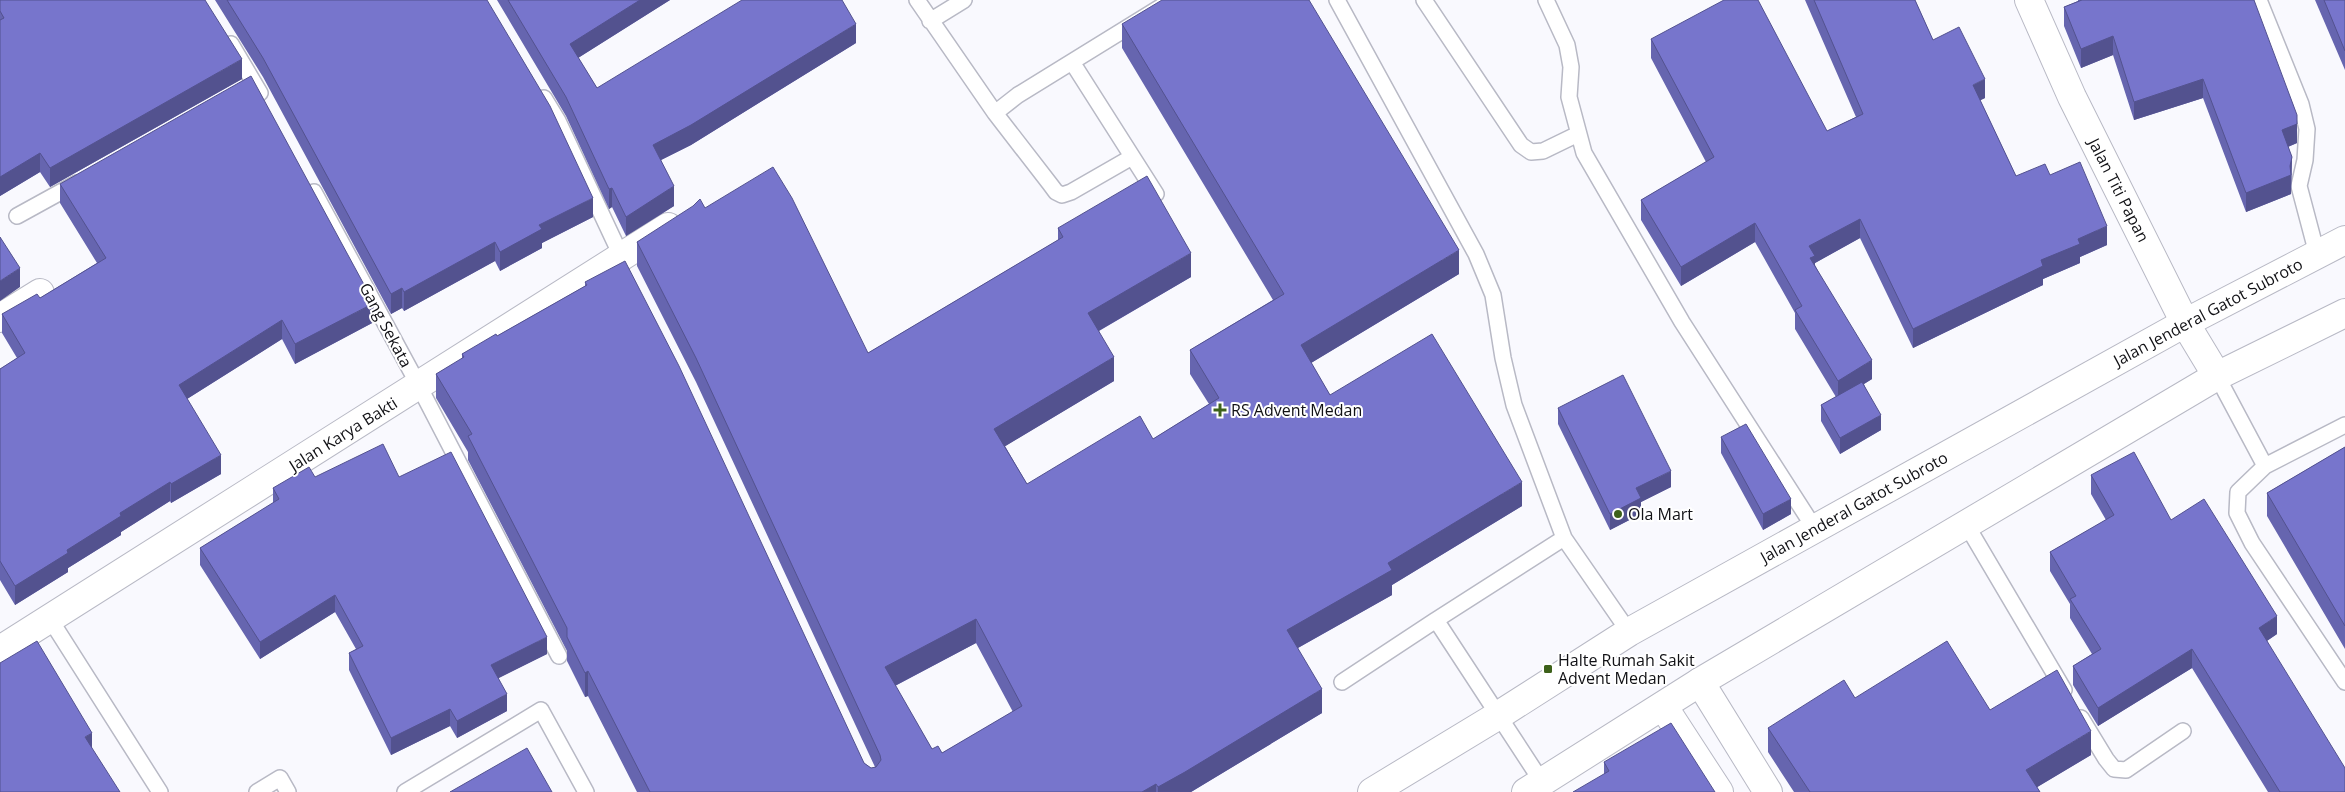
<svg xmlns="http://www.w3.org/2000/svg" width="2345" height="792" viewBox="0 0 2345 792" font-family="'Open Sans',sans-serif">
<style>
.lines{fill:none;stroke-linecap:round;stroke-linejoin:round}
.service-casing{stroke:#b8b9c5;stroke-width:18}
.minor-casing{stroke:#b8b9c5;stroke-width:30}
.primary-casing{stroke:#b8b9c5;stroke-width:30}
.service{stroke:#fff;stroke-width:15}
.minor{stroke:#fff;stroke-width:28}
.primary{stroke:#fff;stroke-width:28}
.wall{fill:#6665af;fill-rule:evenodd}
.shaded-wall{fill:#53528f}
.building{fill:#7775cc;stroke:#53528f;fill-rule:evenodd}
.poi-dot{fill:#3d611a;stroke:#fff;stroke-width:2}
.labels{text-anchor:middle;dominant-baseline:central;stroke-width:4;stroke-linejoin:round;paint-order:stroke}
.street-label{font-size:16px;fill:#111115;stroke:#fff}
.poi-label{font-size:16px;fill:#111115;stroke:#fff;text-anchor:start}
</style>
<rect width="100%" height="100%" fill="#f9f9fe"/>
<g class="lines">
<g class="service-casing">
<path id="service" d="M917,0L995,113L1018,95L1172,0
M1337,0L1476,254L1493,295L1503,358L1514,405L1564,538L1629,632
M1424,0L1521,145L1531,152L1543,151L1578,134
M1546,0L1567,45L1571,67L1569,97L1584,153L1682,322L1815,529
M2259,0L2301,104L2307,129L2305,160L2299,186L2317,254
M930,21L964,0
M231,44L260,93
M1072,62L1156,194
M544,98L558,121L624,262
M995,113L1050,184L1056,192L1062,195L1071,192L1132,157
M314,192L419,386L559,656
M17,216L77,183
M2217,376L2265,466
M2345,425L2265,466L2238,492L2237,513L2252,543L2345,682
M1966,524L2064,690
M50,619L160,792
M1342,682L1436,620
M2081,718L2106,759L2114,769L2126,770L2183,731
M1542,782L1436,620L1564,538
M257,792L280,778L288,792
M405,792L541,710L586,792"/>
</g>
<g class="minor-casing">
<path id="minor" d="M2029,0L2072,97L2185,323L2217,376
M0,318L40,293
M0,650L668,227
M1700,682L1768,792
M1663,706L1719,792"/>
</g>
<g class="primary-casing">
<path id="primary" d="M1372,792L1499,715L1629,632L2185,323L2345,240
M1526,792L1700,682L2217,376L2345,313"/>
</g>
<use href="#service" class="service"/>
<use href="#minor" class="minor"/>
<use href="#primary" class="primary"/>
</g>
<path class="wall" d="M0,0L242,79L50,187L40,172L0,196Z
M215,0H486L593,217L542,243V248L500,271L495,261L404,311L402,308L391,314L263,77Z
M497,0H670L578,58L597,88L856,43L691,145L661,160L674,206L626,236L612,207L609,209L566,116Z
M1805,0H1915L1933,40L1985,98L1980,100L2016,176L2050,175L2107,245L2080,257V263L2043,279V285L1913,348L1860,238L1815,263V265L1872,379L1864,384L1881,430L1840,454L1821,421V405L1836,397L1795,329V313L1755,242L1681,286L1641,220V200L1706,162L1651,58V39L1827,131L1856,117Z
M2078,0H2254L2297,134V143L2288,147L2292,157L2291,194L2246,212L2203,98L2134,120L2113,55L2081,68L2064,26V7L2078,1Z
M2315,0H2345V70Z
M1122,24L1459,274L1311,363L1330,395L1522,506L1392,585V595L1298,648L1322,713L1191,792H637L588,696L585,697L567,661V651L468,460V452L436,398V374L462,359V354L497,336L585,286V282L864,763L871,768L875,767L696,382L637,266V242L705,208L868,353L1058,240V228L1191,277L1099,331L1114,381L1005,446L1027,484L1153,439L1209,404L1190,374V350L1273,300L1122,48ZM976,643L1013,712L942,753L932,749L895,686Z
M60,184L374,322L295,364L282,339L187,399L221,474L171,503L170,501L121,532V535L68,568V572L15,605L0,580V369L17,358L2,333V314L40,298L97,263L60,203Z
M1558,408L1671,487L1641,502V514L1610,530L1558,424Z
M1721,437L1791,514L1763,530L1721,453Z
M2345,447V649L2267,516V493Z
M2091,475L2171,520L2277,634L2267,641L2345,792H2268L2192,668L2098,726L2073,685V666L2092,654L2070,618V604L2050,571V552L2106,520L2091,494Z
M315,477H399L547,654L498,678L507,711L457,738L450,726L391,755L349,670V653L356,649L335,612L260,659L200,565V548L273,503V488Z
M1855,698L1990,710L2091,755L2037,787L2040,792H1794L1768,752V728Z
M1604,762L1715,792L1604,774Z"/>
<path class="shaded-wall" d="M640,0H670L570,63V44Z
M856,24V43L691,145L653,164V145Z
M2113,36V55L2081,68V49Z
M242,59V79L50,187V168Z
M1985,79V98L1973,104V85Z
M2203,79V98L2134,120V102Z
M2297,115V143L2282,149V130Z
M40,153V172L0,196V177Z
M2292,157L2291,194L2246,212V193L2290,166Z
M674,186V206L626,236V217Z
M612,188V207L609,209V189Z
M593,198V217L542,243V248L500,271V252L539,225Z
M1860,219V238L1815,263V275L1810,265L1809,246Z
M1755,223V242L1681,286V267Z
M2107,226V245L2080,257V263L2043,279V285L1913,348V329L2041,260L2078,239Z
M495,242V261L404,311V292Z
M1459,250V274L1301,369V345Z
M1191,253V277L1088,337V313Z
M20,268V287L0,301V281Z
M402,288V308L391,314V294Z
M374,303V322L295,364V344Z
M282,320V339L179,404V385Z
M1114,357V381L994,453V429Z
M1872,360V379L1838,400V381Z
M1881,415V430L1840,454V438Z
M221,455V474L171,503V484Z
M1671,471V487L1641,502V514L1610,530V514L1636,488Z
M170,482V501L121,532V535L68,568V572L15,605V586L120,513Z
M1522,482V506L1392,585V595L1287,654V630L1388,563Z
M1791,499V514L1763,530V514Z
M335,595V612L260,659V642Z
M2277,616V634L2259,646V628Z
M976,619V643L885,691V667Z
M547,637V654L491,682V665Z
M2192,649V668L2098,726V708Z
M588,671V696L585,697V673Z
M1322,689V713L1191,792H1158V787Z
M507,694V711L457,738V721Z
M450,709V726L391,755V738Z
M2091,731V755L2029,792L2026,770Z
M92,733V754L85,737Z
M1156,784V792H1142Z"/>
<path class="building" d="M0,0H205L242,59L50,168L40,153L0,177V20L4,18L0,11Z
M227,0H487L550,106L593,198L539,225L542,229L500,252L495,242L404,292L402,288L391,294L263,58Z
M508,0H640L570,44L597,88L742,0H842L856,24L691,125L653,145L674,186L626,217L612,188L609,189L566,97Z
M1162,0H1309L1459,250L1301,345L1330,395L1432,334L1522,482L1388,563L1392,570L1287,630L1322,689L1185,772L1158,787L1156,784L1142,792H650L588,671L585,673L567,637V628L468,436L472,434L436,374L464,357L462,354L496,334L497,336L587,285L585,282L625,261L679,366L864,763L871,768L876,767L881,760L880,755L696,358L637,242L693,206L700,199L705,208L773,167L792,198L868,353L1063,237L1058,228L1147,176L1191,253L1088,313L1114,357L994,429L1027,484L1140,416L1153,439L1219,398L1190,350L1284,294L1122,24ZM976,619L1022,706L942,753L938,746L932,749L885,667Z
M1724,0H1758L1827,131L1863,114L1814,0H1915L1933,40L1959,27L1985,79L1973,85L2016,176L2045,164L2050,175L2080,162L2107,226L2078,239L2080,244L2041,260L2043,266L1913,329L1860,219L1809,246L1815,256L1810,258L1872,360L1838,381L1795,310L1802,306L1755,223L1681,267L1641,200L1714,157L1651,39Z
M2082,0H2254L2297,115V124L2282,130L2292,157L2290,166L2291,175L2246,193L2203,79L2134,102L2113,36L2081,49L2064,7Z
M2324,0H2345V51Z
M251,76L374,303L295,344L282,320L179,385L221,455L171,484L170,482L120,513L121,516L67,550L68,553L15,586L0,561V369L25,353L2,314L37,294L40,298L106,258L60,184Z
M0,237L20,268L0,281Z
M1623,375L1671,471L1636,488L1641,498L1610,514L1558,408Z
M1862,382L1881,415L1840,438L1821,405Z
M1746,424L1791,499L1763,514L1721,437Z
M383,444L399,477L451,452L547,637L491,665L507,694L457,721L450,709L391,738L349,653L363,646L335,595L260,642L200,548L279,499L273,488L309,467L315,477Z
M2345,447V626L2267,493Z
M2134,452L2171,520L2204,499L2277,616L2259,628L2345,768V792H2280L2192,649L2098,708L2073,666L2101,649L2070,599L2076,596L2050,552L2114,515L2091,475Z
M37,641L92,733L85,737L120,792H0V663Z
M1947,641L1990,710L2057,670L2091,731L2026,770L2040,792H1810L1768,728L1844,680L1855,698Z
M1671,723L1715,792H1573L1609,771L1604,762Z
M527,748L552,792H450Z"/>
<g class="poi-dot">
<path d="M1217.5 402.5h5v5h5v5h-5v5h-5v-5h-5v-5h5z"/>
<circle cx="1618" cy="514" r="5"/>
<rect x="1543" y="664" width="10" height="10" rx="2.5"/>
</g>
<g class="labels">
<g class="street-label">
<text transform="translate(2119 190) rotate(63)">Jalan Titi Papan</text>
<text transform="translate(2208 312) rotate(-28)">Jalan Jenderal Gatot Subroto</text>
<text transform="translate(386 325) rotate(62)">Gang Sekata</text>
<text transform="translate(343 434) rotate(-32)">Jalan Karya Bakti</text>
<text transform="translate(1854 507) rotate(-29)">Jalan Jenderal Gatot Subroto</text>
</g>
<g class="poi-label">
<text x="1231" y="410">RS Advent Medan</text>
<text x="1628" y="514">Ola Mart</text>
<text x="1558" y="660">Halte Rumah Sakit<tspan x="1558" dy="18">Advent Medan</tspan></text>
</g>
</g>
</svg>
